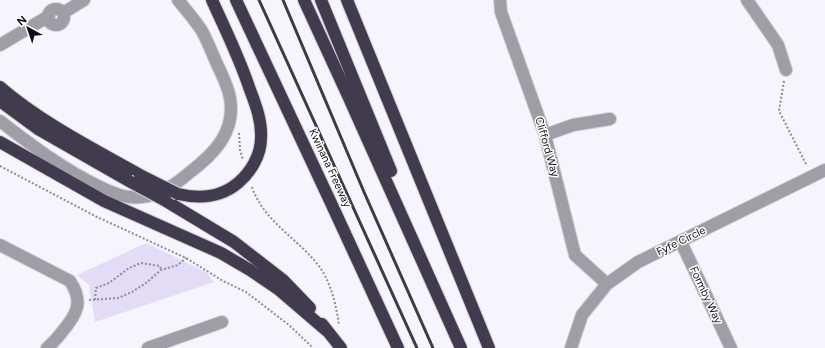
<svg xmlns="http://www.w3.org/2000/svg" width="825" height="348" viewBox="0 0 825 348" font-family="Figtree,sans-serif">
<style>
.green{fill:#e2dcf6}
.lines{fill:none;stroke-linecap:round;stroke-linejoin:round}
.minor-casing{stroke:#d1cfd7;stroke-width:14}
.highway-casing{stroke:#d1cfd7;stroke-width:14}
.path{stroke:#8e8c94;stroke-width:2;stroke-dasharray:2 2;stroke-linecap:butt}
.minor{stroke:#9f9da6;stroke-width:12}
.highway{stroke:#403c4d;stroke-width:12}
.rail{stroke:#3d3b43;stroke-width:3}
.highway-bridge-casing{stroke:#d1cfd7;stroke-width:14;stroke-linecap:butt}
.highway-bridge{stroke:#403c4d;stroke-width:12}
.labels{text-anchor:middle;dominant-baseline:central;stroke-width:3;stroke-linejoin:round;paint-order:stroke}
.street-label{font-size:11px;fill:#0f0e15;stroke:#fff}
</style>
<rect width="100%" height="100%" fill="#f6f4fc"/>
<path class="green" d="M146,243L206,272L214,282L95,322L89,285L77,275Z"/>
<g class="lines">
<g class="minor-casing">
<path id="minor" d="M500,0L501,12L545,135L575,255L607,284
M747,0L778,45L786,70
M48 17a8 8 0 1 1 16 0a8 8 0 1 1-16 0Z
M63,13L84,0
M0,45L49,16
M0,121C31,145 63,169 98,186C109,191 118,196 129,197C152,200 173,187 189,173C214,154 236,132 230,98C228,86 222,75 217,64C212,53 208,42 202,31C195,20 186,10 178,0
M545,135L573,125L610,119
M681,242L731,348
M0,245L70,281C84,302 77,314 62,332C58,337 53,343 47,348
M148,348L222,322
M571,348L582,315L607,284L638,262L825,170"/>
</g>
<g class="highway-casing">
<path id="highway" d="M236,0L331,203L398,348
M304,0L349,98L461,348
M321,0L391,171
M347,0L489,348
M0,87C42,123 92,148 140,175
M0,101L38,129L129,181
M0,142L104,201L221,253L250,270L278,289L327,331
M178,194C200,199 220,198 238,183C251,172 261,155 261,138C262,120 255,103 249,87C239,57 225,29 212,0
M166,201L234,242L283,280L310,308
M322,324L341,348"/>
</g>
<path class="path" d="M784,81L779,111L807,166
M239,133L240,150L243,160
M0,166L95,216L186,258L223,281L246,292L289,325L313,348
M252,187C264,223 301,240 321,269C332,286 336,305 339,325
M89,300L118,298L132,292L146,283L161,270L178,265L186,258
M95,300L96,288L109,283L129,268L141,263L160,266L161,270"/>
<use href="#minor" class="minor"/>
<use href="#highway" class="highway"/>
<path class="rail" d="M259,0L417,348
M283,0L364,192L433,348"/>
<g class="highway-bridge-casing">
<path id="highway-bridge" d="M140,175L178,194
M129,181L166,201"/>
</g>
<use href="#highway-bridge" class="highway-bridge"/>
</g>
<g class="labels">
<g class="street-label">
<text transform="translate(547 147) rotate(74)">Clifford Way</text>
<text transform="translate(330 168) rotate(65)">Kwinana Freeway</text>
<text transform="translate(681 241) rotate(-26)">Fyfe Circle</text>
<text transform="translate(706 295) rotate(65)">Formby Way</text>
</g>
</g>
<g transform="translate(28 28) rotate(320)" stroke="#ffffff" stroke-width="3" paint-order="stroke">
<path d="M0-3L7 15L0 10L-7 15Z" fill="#0f0e15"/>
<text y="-6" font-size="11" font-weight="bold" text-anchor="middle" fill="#0f0e15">N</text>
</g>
</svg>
